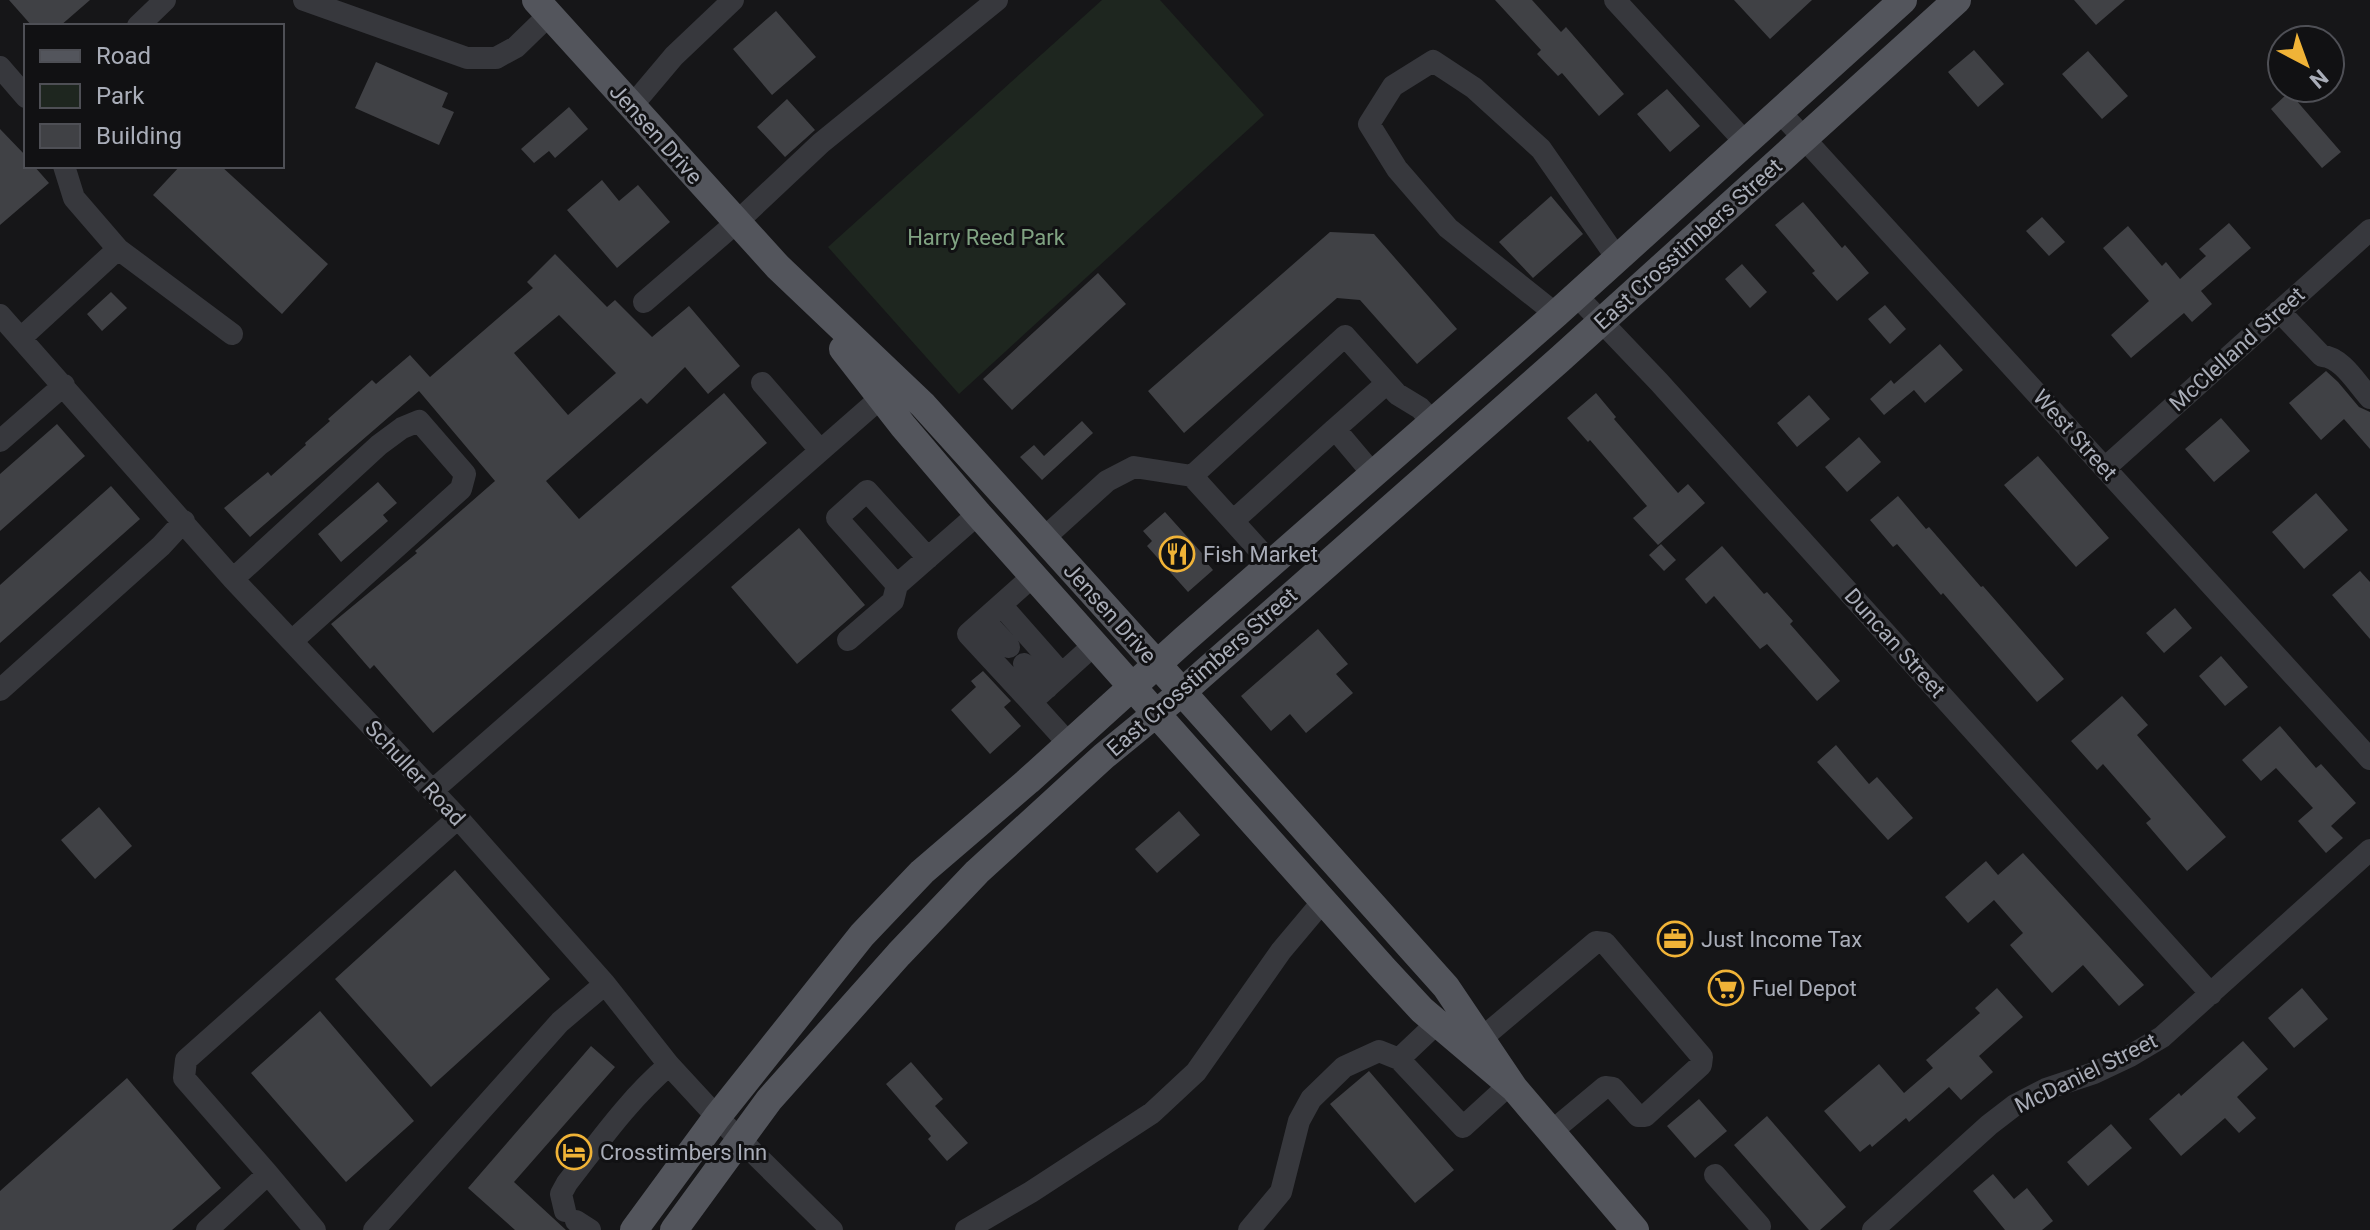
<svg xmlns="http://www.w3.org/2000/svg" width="2370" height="1230" viewBox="0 0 2370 1230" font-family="Roboto,sans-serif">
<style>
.green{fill:#1e261f}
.building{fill:#404145;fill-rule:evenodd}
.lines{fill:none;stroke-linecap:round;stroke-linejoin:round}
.minor{stroke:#37383d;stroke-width:22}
.major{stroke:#53555c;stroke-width:28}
.labels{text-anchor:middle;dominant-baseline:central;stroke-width:6;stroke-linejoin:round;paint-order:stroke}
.street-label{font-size:22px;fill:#a9adb8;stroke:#111113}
.park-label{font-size:22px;fill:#80a382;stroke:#111113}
.poi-label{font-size:22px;fill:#a9adb8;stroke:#111113;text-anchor:start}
</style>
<rect width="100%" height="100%" fill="#161618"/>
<path class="green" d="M1102,0H1160L1264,115L959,394L828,247Z"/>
<path class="building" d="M9,0H90L60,26H32Z
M1495,0H1532L1561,32L1566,27L1624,94L1599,116L1562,73L1558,76L1537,54L1541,50Z
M1734,0H1812L1770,39Z
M2074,0H2125L2096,25Z
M776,11L816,57L772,95L733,49Z
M1974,50L2004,84L1978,107L1948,72Z
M2088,51L2128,96L2102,119L2062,74Z
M376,62L448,93L442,107L454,112L439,145L355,108Z
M1667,89L1700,126L1670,152L1637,114Z
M2289,92L2341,152L2322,168L2271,109Z
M787,99L815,130L785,157L757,127Z
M569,107L588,129L555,158L549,151L534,163L521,149Z
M0,129L26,156V166H34L49,183L0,225Z
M180,166H221L328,264L282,314L153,195Z
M602,180L619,201L638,185L670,222L617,268L567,210Z
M1551,196L1583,234L1533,278L1499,242Z
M1803,202L1842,248L1845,245L1869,273L1837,301L1812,273L1815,271L1775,225Z
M2042,217L2065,242L2049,256L2026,231Z
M2229,223L2251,248L2201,291L2212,304L2192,322L2184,313L2131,358L2111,335L2149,301L2103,248L2128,226L2162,266L2166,262L2180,279L2206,256L2199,249Z
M1330,232L1374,234L1457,329L1417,364L1360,300L1337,298L1184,433L1148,391Z
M555,254L607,307L615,300L652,337L689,306L740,366L708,394L685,367L647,404L641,398L546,481L579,519L724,393L767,443L433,733L374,665L370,669L331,624L417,553L415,551L495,481L419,391L250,537L224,508L268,472L271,476L306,445L305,443L330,421L328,419L372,380L376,384L410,355L430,377L533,288L527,282ZM559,315L616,373L568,415L514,353Z
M1742,264L1767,292L1750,308L1725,279Z
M1098,273L1126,304L1012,410L983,379Z
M111,292L127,308L102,331L87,314Z
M1885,305L1906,329L1890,344L1868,319Z
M1940,344L1963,370L1925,403L1914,390L1884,415L1870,399L1891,380L1894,384Z
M2326,371L2338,382L2359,407L2370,412V449L2344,419L2321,440L2289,403Z
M1596,393L1616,417L1614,419L1678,493L1688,484L1705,503L1658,545L1633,518L1647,506L1590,440L1588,442L1567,418Z
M1809,395L1830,419L1797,447L1777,423Z
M2221,418L2250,451L2214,482L2185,449Z
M1082,421L1093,433L1042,480L1020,457L1034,445L1044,456Z
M57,424L85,456L0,531V474Z
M1859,437L1881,462L1847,492L1825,467Z
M2038,456L2109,538L2076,567L2004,485Z
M378,482L397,503L383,515L388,521L341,562L318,534Z
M111,486L140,519L0,643V585Z
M2316,493L2348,530L2304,569L2272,532Z
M1898,496L1926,529L1929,527L1981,587L1983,586L2064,679L2037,702L1943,593L1941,595L1897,544L1893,547L1870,520Z
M1165,512L1209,561L1207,563L1213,570L1188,592L1147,546L1152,541L1143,531Z
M799,528L865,605L797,664L731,587Z
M1661,544L1676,560L1664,571L1649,555Z
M1722,546L1764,594L1767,592L1793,621L1790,624L1840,681L1817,701L1767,644L1760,649L1714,596L1706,604L1685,579Z
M2360,571L2370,582V639L2332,595Z
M2175,608L2192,628L2164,653L2146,633Z
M1318,629L1348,664L1336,674L1353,693L1306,733L1290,714L1271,731L1241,696Z
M2221,656L2248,687L2225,706L2199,676Z
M983,671L1011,701L1004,707L1021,726L990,754L951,710L976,687L971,681Z
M2122,696L2148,725L2137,735L2226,837L2187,871L2146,823L2151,819L2103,764L2097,770L2071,741Z
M2280,726L2316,768L2321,764L2356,803L2331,826L2343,838L2326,853L2298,821L2313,808L2276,768L2261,781L2242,760Z
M1836,745L1869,784L1877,777L1913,818L1888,840L1817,762Z
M99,807L132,846L95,879L61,840Z
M1179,811L1200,835L1157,873L1135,849Z
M2023,853L2144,985L2119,1006L2083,965L2052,993L2010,945L2023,933L1994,900L1968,923L1945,897L1986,861L1998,875Z
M455,870L550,979L431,1087L335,979Z
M1997,988L2023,1017L1979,1056L1993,1072L1961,1100L1949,1087L1909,1122L1906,1118L1872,1147L1870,1144L1860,1152L1824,1111L1879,1064L1904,1093L1933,1068L1926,1060L1980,1013L1975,1008Z
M2302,988L2328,1019L2294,1048L2268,1018Z
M320,1011L414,1121L346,1182L251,1073Z
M2243,1041L2268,1069L2237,1097L2256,1118L2239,1133L2225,1118L2181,1156L2149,1119L2179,1093L2181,1096Z
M591,1046L615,1067L514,1182L566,1230H515L468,1188Z
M911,1062L943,1099L935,1106L968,1143L947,1161L928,1139L931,1136L886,1084Z
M1369,1071L1454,1170L1415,1203L1330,1104Z
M127,1078L221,1188L172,1230H0V1191Z
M1699,1099L1727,1131L1695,1158L1667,1126Z
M1767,1116L1846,1207L1820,1230H1809L1734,1145Z
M2111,1124L2132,1148L2088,1186L2067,1162Z
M1993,1174L2014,1199L2027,1188L2053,1221L2042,1230H2005L1973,1191Z"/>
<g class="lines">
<path class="minor" d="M304,0L467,58H496L516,47L549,15
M1615,0L1745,142
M138,26L165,0
M0,67L26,97
M631,107L674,56L733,0
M1779,111L2370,759
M118,249L232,334
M1576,295L1659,382L2211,994
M644,302L737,222L821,143L997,0
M2279,311L2322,356C2342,357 2357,384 2370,398
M1556,314L1448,228L1397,169L1369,124L1393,86L1433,61L1474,88L1541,149L1617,258
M0,315L233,579L458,818L605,984L669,1065L717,1117L832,1230
M21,338L118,249L74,198L64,166
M762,383L820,450
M1335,429L1387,383
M0,441L64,385
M2105,468L2370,230
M1233,521L1335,429L1373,474
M1043,539L1107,481L1134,467L1192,476
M928,558L867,491L837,518L897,585L978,514
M1271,563L1192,476L1345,336L1397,394L1420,408L1433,422
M233,579L379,445L402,428L419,421L465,474L461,489L292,641
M1001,605L1062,674
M984,620L1009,647
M848,640L893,601L897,585
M1024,664L1047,688
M0,690L161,546L184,521
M1031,702L968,634L1033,576
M1069,744L1031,702L1095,644
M432,791L892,388
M1437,1023L1399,1059L1463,1127L1510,1084
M1482,1038L1596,942L1605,943L1702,1057L1701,1065L1645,1116H1638L1613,1088L1605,1087L1551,1132
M268,1174L315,1230
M1715,1175L1760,1226
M565,1211L561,1194L567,1183C599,1142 629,1099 669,1065
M576,1221L590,1230
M207,1230L268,1174L184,1078L186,1060L458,818
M374,1230L560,1022L605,984
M966,1230L1031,1192L1152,1113L1196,1072L1281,951L1323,901
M1249,1230L1281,1192L1299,1121L1311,1099L1344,1067L1379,1051L1399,1059
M1873,1230L1989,1125L2015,1105L2046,1089L2094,1073L2130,1056L2162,1037L2370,850"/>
<path class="major" d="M536,0L778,267L923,405L1157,664L1446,987L1514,1088
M843,349L903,426L978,514L1384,969L1422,1010L1514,1088L1635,1230
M634,1230L717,1117L862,935L922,872L1028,781L1185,639L1556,314L1903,0
M674,1230L769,1100L899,954L977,872L1104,756L1181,693L1559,360L1957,0"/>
</g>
<defs>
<g id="restaurant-ring" transform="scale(1.8)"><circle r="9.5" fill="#111113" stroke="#f0b337" stroke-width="1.5"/><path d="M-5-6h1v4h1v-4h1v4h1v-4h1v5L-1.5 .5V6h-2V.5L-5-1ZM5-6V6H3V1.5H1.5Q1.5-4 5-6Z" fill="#f0b337"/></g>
<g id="office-ring" transform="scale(1.8)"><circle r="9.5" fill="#111113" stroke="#f0b337" stroke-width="1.5"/><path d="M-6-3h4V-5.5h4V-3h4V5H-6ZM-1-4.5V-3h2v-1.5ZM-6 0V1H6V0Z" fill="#f0b337"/></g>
<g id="supermarket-ring" transform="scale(1.8)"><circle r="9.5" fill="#111113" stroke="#f0b337" stroke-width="1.5"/><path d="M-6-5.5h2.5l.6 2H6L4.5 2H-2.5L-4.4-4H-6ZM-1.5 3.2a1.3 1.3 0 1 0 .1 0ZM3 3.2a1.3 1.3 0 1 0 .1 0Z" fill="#f0b337"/></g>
<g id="hotel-ring" transform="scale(1.8)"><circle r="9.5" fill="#111113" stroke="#f0b337" stroke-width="1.5"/><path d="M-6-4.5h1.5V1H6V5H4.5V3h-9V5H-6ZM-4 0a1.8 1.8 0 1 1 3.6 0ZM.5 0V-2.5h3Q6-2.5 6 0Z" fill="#f0b337"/></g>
</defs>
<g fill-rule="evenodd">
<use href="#restaurant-ring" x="1177" y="554"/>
<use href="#office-ring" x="1675" y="939"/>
<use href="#supermarket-ring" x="1726" y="988"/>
<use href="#hotel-ring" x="574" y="1152"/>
</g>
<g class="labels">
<g class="street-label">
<text transform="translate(656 134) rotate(48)">Jensen Drive</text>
<text transform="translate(1688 244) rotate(-42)">East Crosstimbers Street</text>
<text transform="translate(2237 349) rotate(-42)">McClelland Street</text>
<text transform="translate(2075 435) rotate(48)">West Street</text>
<text transform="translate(1110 613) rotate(48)">Jensen Drive</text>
<text transform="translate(1895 643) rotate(48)">Duncan Street</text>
<text transform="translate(1202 672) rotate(-41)">East Crosstimbers Street</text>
<text transform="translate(415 773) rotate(47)">Schuller Road</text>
<text transform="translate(2086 1073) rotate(-26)">McDaniel Street</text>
</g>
<g class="park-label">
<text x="986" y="237">Harry Reed Park</text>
</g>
<g class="poi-label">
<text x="1203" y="554">Fish Market</text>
<text x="1701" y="939">Just Income Tax</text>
<text x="1752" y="988">Fuel Depot</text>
<text x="600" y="1152">Crosstimbers Inn</text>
</g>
</g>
<rect x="24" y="24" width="260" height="144" fill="#111113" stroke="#4e4f55" stroke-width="2"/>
<rect x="40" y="50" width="40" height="12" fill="#53555c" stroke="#4e4f55" stroke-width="2"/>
<text x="96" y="64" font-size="24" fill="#a9adb8">Road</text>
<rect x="40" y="84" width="40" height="24" fill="#1e261f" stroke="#4e4f55" stroke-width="2"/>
<text x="96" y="104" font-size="24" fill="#a9adb8">Park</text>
<rect x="40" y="124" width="40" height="24" fill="#404145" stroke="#4e4f55" stroke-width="2"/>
<text x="96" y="144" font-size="24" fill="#a9adb8">Building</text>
<g transform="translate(2306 64) rotate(139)"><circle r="38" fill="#111113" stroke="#4e4f55" stroke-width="2"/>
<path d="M0-6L14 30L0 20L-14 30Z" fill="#f0b337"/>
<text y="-12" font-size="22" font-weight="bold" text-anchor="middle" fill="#a9adb8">N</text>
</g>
</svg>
